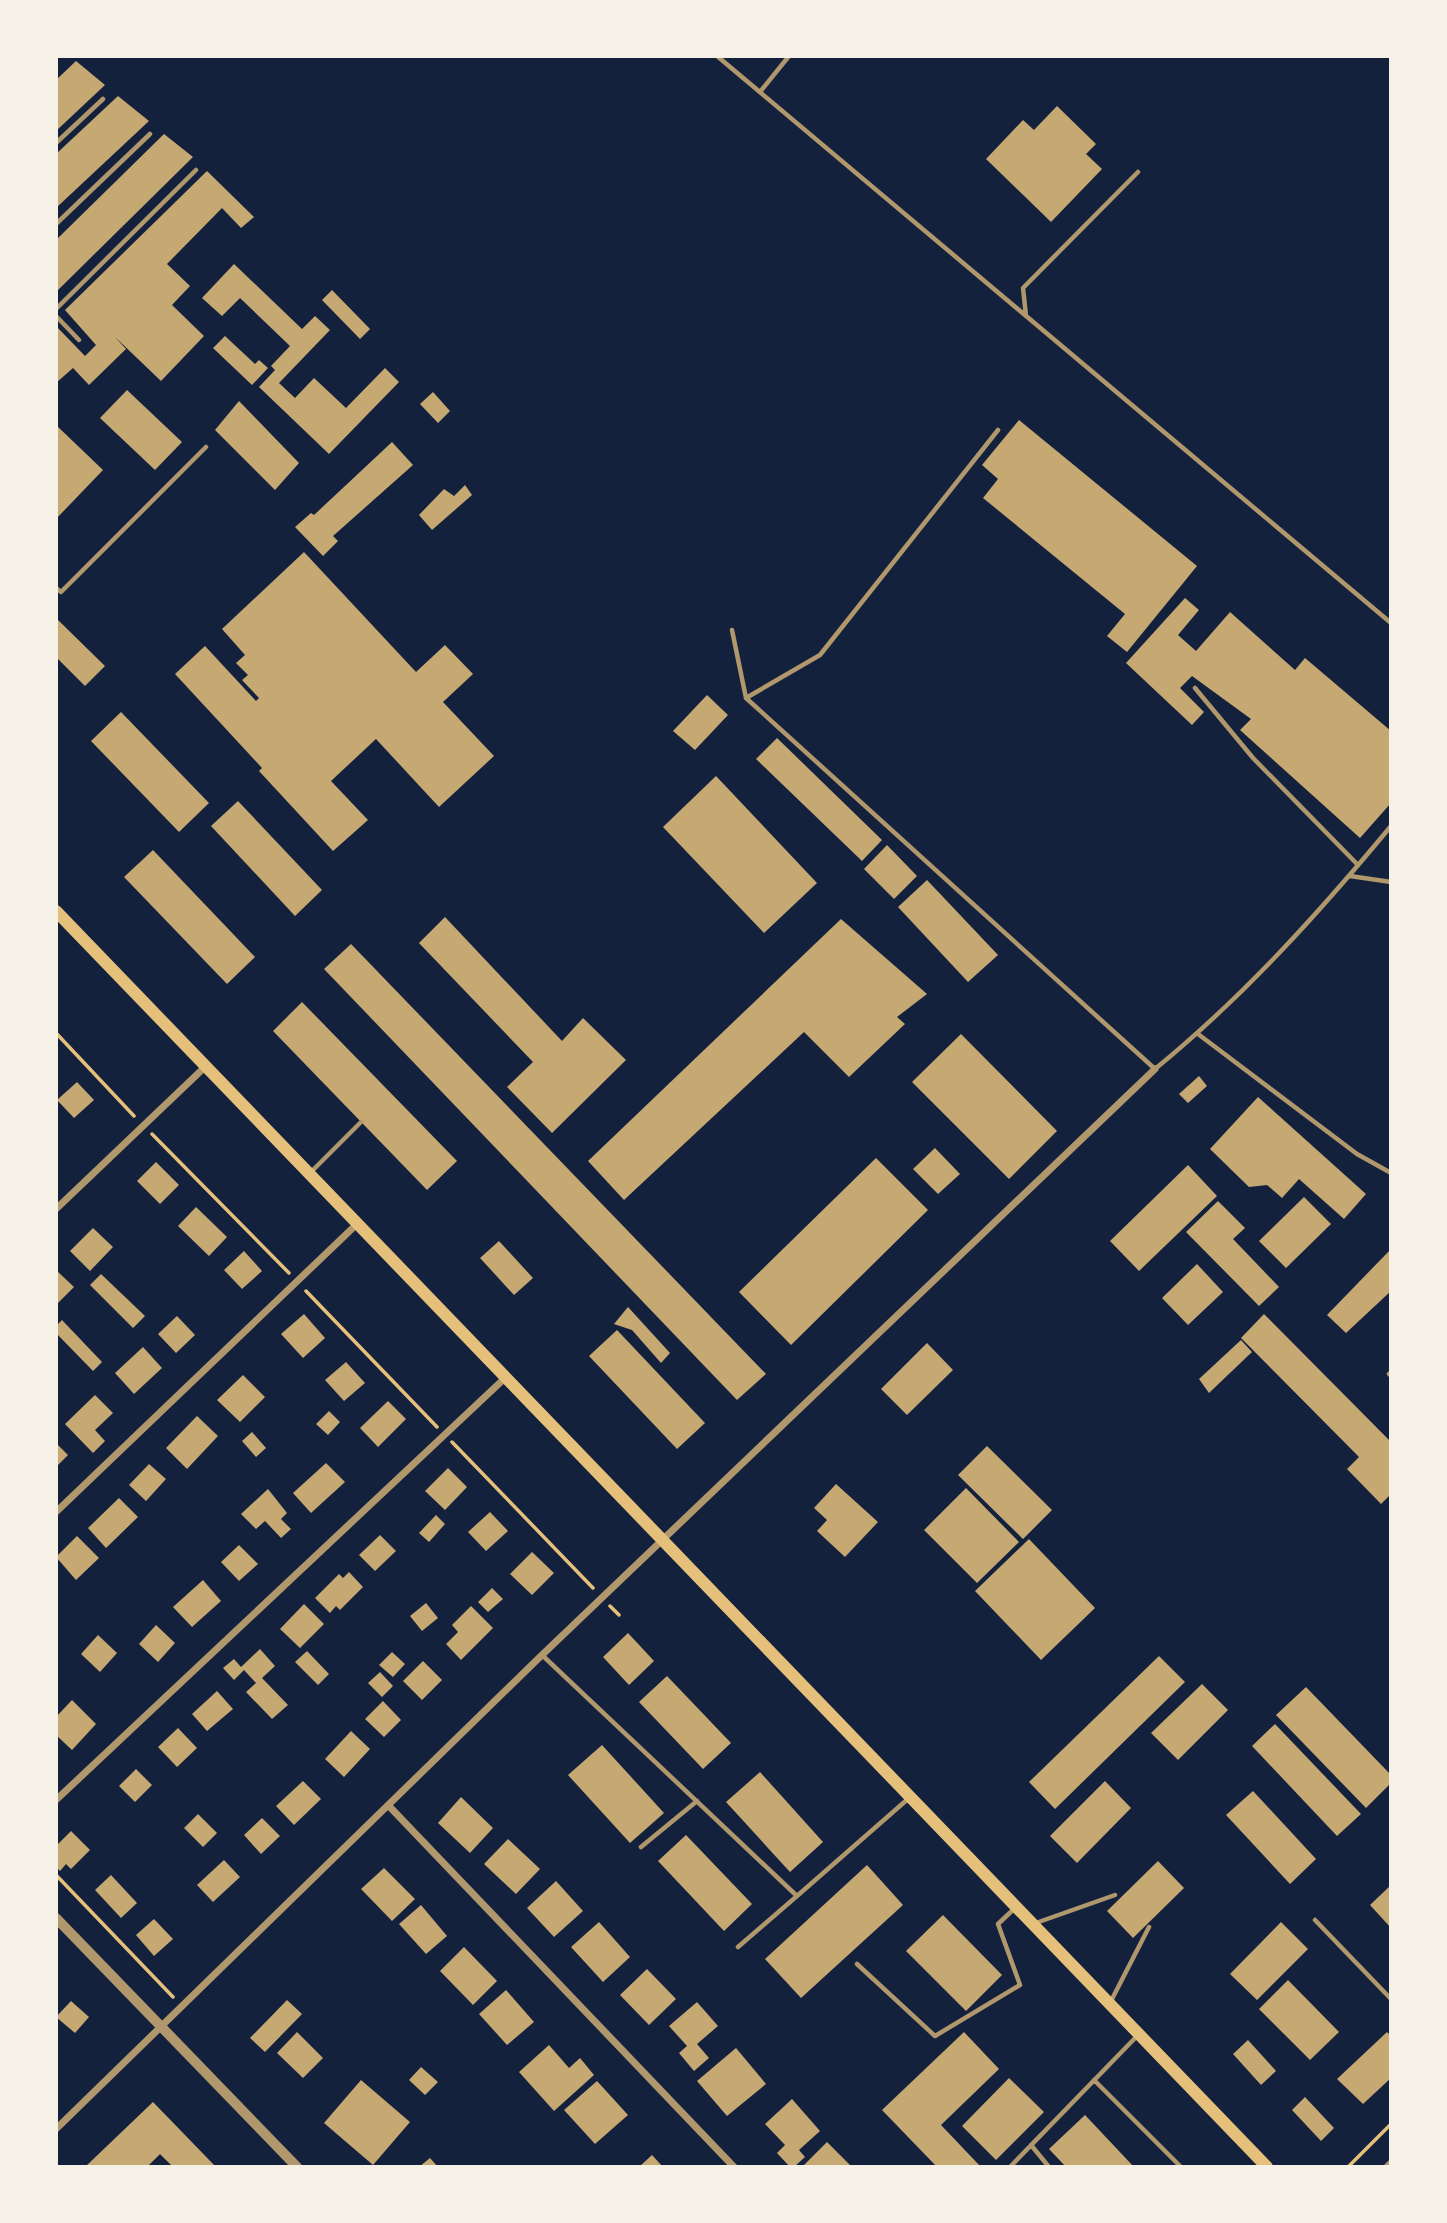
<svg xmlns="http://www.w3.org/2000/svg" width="1447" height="2223" viewBox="0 0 1447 2223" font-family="'Alegreya Sans',sans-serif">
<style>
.building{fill:#c6a872}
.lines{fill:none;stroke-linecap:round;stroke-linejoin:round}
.path{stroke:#e5c07b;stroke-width:3.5}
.service{stroke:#b1986c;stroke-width:4.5}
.minor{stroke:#b1986c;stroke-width:7}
.tertiary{stroke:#b1986c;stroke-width:10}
.secondary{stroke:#e5c07b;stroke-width:12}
</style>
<rect width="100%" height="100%" fill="#14213d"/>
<path class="building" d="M76,61L105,85L56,131V80Z
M118,96L149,121L56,208V154Z
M1057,106L1096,144L1086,154L1102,169L1051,222L986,159L1023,120L1034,130Z
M164,134L193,157L56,292V240Z
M207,171L254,217L241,228L222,208L167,264L190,286L172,305L204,336L161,381L115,337L126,349L89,385L73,368L56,383V326L85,356L96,345L65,310Z
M234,264L302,329L315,316L330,330L279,383L295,398L314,378L346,408L385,368L399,382L329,454L259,387L275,370L271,366L290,346L240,298L222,316L202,298Z
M332,290L370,329L360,339L322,300Z
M225,336L255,364L259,360L268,368L252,385L213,348Z
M127,390L182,442L155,470L100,418Z
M433,392L450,411L438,423L420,404Z
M239,401L299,463L275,490L215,430Z
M1019,420L1197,566L1127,652L1107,636L1125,614L983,498L998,479L982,465Z
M56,425L103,470L56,519Z
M392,442L413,465L333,536L338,541L323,556L295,527L311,513L314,515Z
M465,485L472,495L432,530L419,515L444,489L454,496Z
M304,552L416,672L445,645L473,674L443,702L494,756L439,807L376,739L331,781L368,820L333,851L259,771L262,768L175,674L205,646L256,701L259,698L242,680L248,675L236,663L245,655L222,629Z
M1185,598L1199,610L1178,635L1196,651L1230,612L1295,670L1305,658L1391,731V803L1360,838L1240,730L1251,719L1192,676L1180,688L1204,712L1192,725L1126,663Z
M56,618L105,666L85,686L56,657Z
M707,695L728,715L695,750L673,731Z
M121,712L209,803L179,832L91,741Z
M777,738L882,840L862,861L756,759Z
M716,776L817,883L764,933L663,827Z
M238,801L322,890L295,916L211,826Z
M887,845L917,876L894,899L864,869Z
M153,850L255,957L227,984L124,877Z
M927,880L998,955L968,982L898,907Z
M445,917L562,1041L583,1018L626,1060L552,1133L507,1087L533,1062L419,943Z
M841,919L927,994L897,1017L905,1024L849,1077L804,1032L624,1200L588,1161Z
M351,944L766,1374L737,1400L324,969Z
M302,1002L457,1161L427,1190L273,1031Z
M961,1034L1057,1131L1009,1179L912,1082Z
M1199,1076L1207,1086L1188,1103L1179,1094Z
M77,1082L94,1100L74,1118L57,1100Z
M1258,1097L1366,1194L1344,1219L1299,1179L1282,1198L1267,1185L1249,1187L1210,1149Z
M935,1148L960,1174L938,1194L913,1169Z
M876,1158L928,1210L791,1345L739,1292Z
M156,1162L179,1185L160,1204L137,1181Z
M1188,1165L1217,1196L1139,1271L1110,1241Z
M1304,1197L1331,1224L1286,1268L1259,1241Z
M1218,1201L1245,1228L1233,1239L1279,1287L1259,1306L1186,1232Z
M196,1207L227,1237L209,1256L178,1226Z
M93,1228L113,1247L90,1271L70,1251Z
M499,1241L533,1278L514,1295L480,1258Z
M1391,1249V1291L1346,1333L1327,1315Z
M244,1251L262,1271L242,1289L224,1270Z
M1197,1264L1223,1292L1188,1325L1162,1298Z
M56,1270L74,1287L56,1305Z
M101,1274L145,1316L133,1328L90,1285Z
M628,1307L670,1353L661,1363L632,1330L614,1324Z
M304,1314L325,1338L303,1358L281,1334Z
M1264,1314L1391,1442V1494L1381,1504L1347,1469L1359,1457L1241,1338Z
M177,1316L195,1335L176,1353L158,1334Z
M62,1320L102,1362L93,1371L56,1333V1326Z
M617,1330L705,1423L677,1449L589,1356Z
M1241,1340L1252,1352L1209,1393L1199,1379Z
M927,1343L953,1370L907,1415L881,1389Z
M143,1347L162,1368L134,1394L115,1373Z
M346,1362L365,1383L344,1401L325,1380Z
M243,1375L265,1397L240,1422L217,1400Z
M95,1395L113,1413L95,1430L105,1441L93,1453L65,1424Z
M388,1401L406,1419L378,1447L360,1428Z
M329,1411L340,1422L328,1435L316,1424Z
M197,1416L218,1436L187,1469L166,1448Z
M252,1432L266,1448L256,1457L242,1441Z
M56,1443L68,1455L56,1467Z
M987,1446L1052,1510L1023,1539L958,1475Z
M326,1463L345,1482L311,1513L293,1493Z
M149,1464L166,1479L146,1501L129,1485Z
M448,1468L467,1487L445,1510L425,1491Z
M836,1484L878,1522L845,1557L817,1531L827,1520L814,1508Z
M966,1488L1019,1542L977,1583L924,1530Z
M268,1489L287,1513L281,1519L291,1529L281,1538L265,1521L256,1529L241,1514Z
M119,1498L138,1517L106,1548L88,1528Z
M490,1512L508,1531L486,1551L468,1532Z
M436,1515L445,1524L429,1542L419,1533Z
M380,1535L396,1551L375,1571L359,1555Z
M77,1536L99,1558L76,1580L56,1557Z
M1029,1539L1095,1608L1041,1660L975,1591Z
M239,1545L258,1564L239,1581L221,1562Z
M532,1552L554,1573L532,1595L510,1574Z
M349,1572L363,1587L340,1610L336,1606L330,1613L315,1598L339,1574L343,1578Z
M203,1580L221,1601L192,1627L173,1607Z
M492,1588L503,1599L488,1612L478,1602Z
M426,1603L438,1618L422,1631L410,1616Z
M304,1604L324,1624L300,1648L280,1629Z
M471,1606L493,1628L461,1660L446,1644L458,1632L452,1625Z
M156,1625L175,1643L158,1662L139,1644Z
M628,1633L654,1661L629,1685L603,1657Z
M98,1635L117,1653L100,1672L81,1654Z
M260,1649L275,1666L262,1678L288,1705L272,1719L246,1692L256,1683L244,1670L234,1680L223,1668L234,1659L241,1667Z
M307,1651L329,1674L318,1685L295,1662Z
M392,1652L405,1664L393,1677L379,1665Z
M1159,1656L1185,1682L1055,1809L1029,1782Z
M423,1661L442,1680L422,1700L403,1681Z
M380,1672L393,1686L382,1697L368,1683Z
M667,1676L731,1743L703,1769L639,1702Z
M1202,1684L1228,1710L1178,1760L1151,1733Z
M1306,1687L1391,1775V1783L1366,1808L1276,1715Z
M217,1691L233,1709L207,1731L192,1714Z
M72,1700L96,1724L72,1750L56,1735V1717Z
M383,1701L401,1720L384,1737L365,1719Z
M1275,1724L1361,1814L1337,1836L1252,1746Z
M178,1728L197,1748L177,1767L158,1747Z
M351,1731L370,1749L344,1777L325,1759Z
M602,1745L664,1813L630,1843L568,1775Z
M136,1769L152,1785L135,1802L119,1786Z
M760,1772L823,1842L790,1872L726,1802Z
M303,1781L321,1799L294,1825L276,1806Z
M1105,1781L1131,1808L1077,1863L1050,1836Z
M1253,1791L1316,1859L1290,1884L1226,1815Z
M461,1797L493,1828L470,1853L438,1823Z
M198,1814L217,1833L203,1847L184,1828Z
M262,1818L280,1836L261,1854L244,1835Z
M71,1831L90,1850L71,1869L66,1864L60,1871L56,1867V1846Z
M686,1835L752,1904L724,1931L658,1861Z
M508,1839L540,1869L516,1894L484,1864Z
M224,1860L240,1877L213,1902L197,1885Z
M1158,1861L1184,1888L1133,1938L1107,1911Z
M867,1865L903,1905L801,1998L765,1959Z
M384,1868L415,1899L392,1921L361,1889Z
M111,1875L137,1903L121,1918L95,1890Z
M556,1881L583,1911L554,1937L527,1908Z
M1391,1885V1928L1370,1905Z
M421,1905L447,1936L426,1954L399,1924Z
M943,1915L1002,1975L966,2011L906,1951Z
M154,1919L173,1939L154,1956L136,1935Z
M599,1922L630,1957L603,1982L571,1947Z
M1281,1922L1308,1949L1257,2000L1230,1974Z
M464,1947L497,1981L473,2005L440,1971Z
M647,1969L676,1999L649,2025L620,1995Z
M1288,1980L1339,2032L1310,2060L1259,2009Z
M506,1990L534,2022L507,2045L479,2014Z
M287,2000L302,2014L265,2052L250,2038Z
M71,2001L89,2017L75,2033L56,2017Z
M697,2002L718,2026L697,2044L709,2058L694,2071L679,2053L687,2046L669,2026Z
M297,2032L323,2058L303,2078L277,2053Z
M964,2032L999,2069L941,2125L981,2167H937L882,2110Z
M1387,2032L1391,2036V2078L1363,2104L1337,2079Z
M1248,2040L1276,2071L1261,2085L1233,2054Z
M549,2045L569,2068L580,2058L594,2075L554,2111L519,2072Z
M736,2048L766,2084L727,2116L697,2081Z
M421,2067L438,2082L425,2095L409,2080Z
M1009,2078L1044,2112L996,2160L962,2126Z
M361,2080L410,2122L373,2165L324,2123Z
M597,2081L628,2115L595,2144L564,2110Z
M1305,2097L1334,2128L1321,2141L1292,2110Z
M792,2099L820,2131L799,2150L805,2157L794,2167H790L777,2153L785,2145L765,2124Z
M153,2102L216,2167H173L160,2154L147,2167H85Z
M1085,2115L1134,2167H1066L1049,2149Z
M827,2142L852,2167H802Z
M652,2155L663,2167H639Z
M430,2158L438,2167H419Z"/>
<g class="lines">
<path class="path" d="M56,1033L134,1116
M152,1134L289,1273
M306,1291L437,1427
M452,1442L593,1588
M610,1606L619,1615
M56,1875L173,1997
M1348,2167L1391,2124"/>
<path class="service" d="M717,56L1391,623
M760,92L789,56
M56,143L103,99
M56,224L150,134
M56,309L196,170
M56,316L79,340
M1026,316L1023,288L1138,172
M56,588L61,592L206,447
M732,630L746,698L1155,1069C1242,998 1319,913 1391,826
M1195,688L1253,758L1358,865
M746,698L820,655L998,430
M1350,876L1391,882
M1198,1034L1357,1154L1391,1173
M310,1173L361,1122
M1391,1372L1389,1374L1391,1376
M542,1655L797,1896L909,1798
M641,1847L697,1801
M1315,1920L1391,1999
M1033,1924L1115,1895
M738,1947L797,1896
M857,1964L935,2036L1020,1985L998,1924L1015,1908
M1111,2001L1149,1927
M1094,2080L1181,2167
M1031,2145L1049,2167
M1010,2167L1138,2035"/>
<path class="minor" d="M56,1209L207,1065
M56,1512L358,1223
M56,1800L505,1378
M388,1805L734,2167
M56,2129L542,1655L1155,1069
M1387,2167L1391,2163"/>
<path class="tertiary" d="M56,1918L297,2167"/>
<path class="secondary" d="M56,911L1267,2167"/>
</g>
<rect width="1447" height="2223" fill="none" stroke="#f6f1e7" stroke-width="116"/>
</svg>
